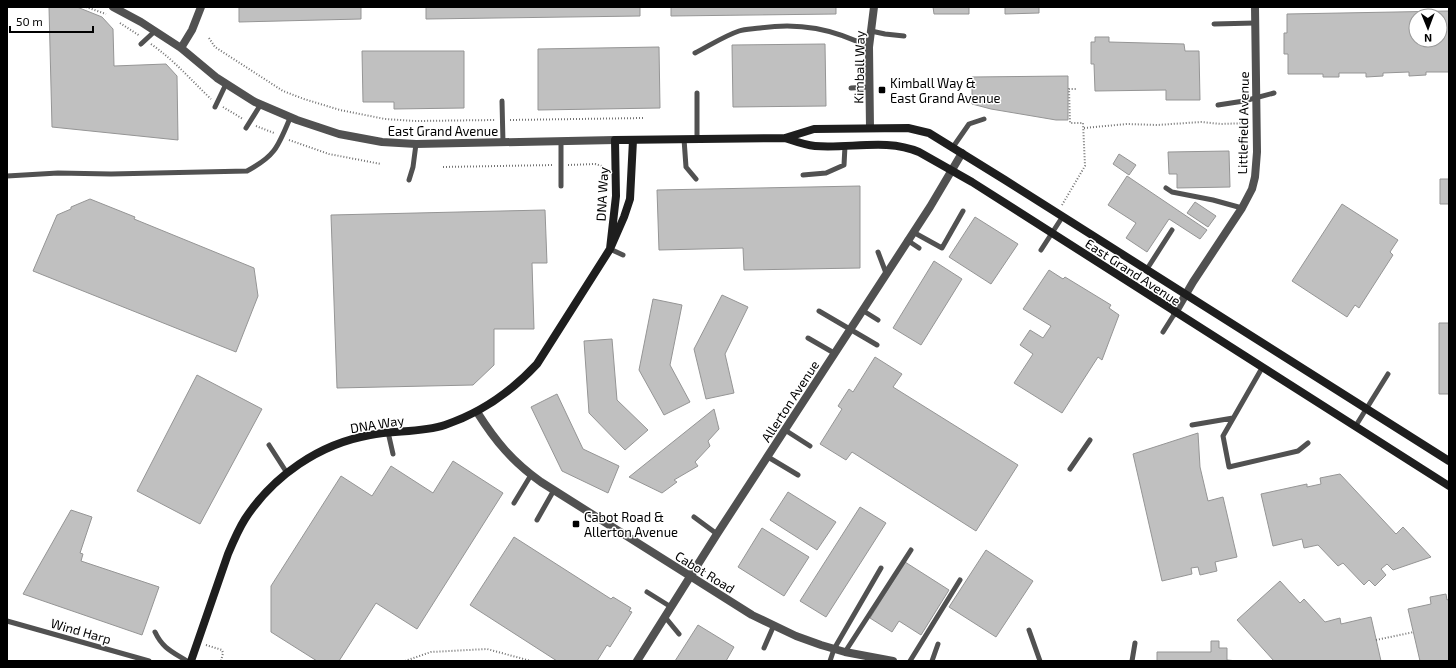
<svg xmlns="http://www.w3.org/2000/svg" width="1456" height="668" viewBox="0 0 1456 668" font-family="'Exo 2',sans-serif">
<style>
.building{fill:#c0c0c0;stroke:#959595;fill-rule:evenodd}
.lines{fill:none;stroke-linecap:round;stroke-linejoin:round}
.path{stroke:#737373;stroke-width:2;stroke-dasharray:1 2;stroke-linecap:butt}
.service{stroke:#515151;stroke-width:5}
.minor{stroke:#515151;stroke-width:8}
.tertiary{stroke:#515151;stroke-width:8}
.secondary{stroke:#1e1e1e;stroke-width:8}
.poi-dot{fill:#000;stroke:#fff;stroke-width:1.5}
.labels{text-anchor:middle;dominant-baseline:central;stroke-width:3;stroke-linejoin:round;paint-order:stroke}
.street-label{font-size:13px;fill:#000;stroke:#fff}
.poi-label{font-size:13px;fill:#000;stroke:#fff;text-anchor:start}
</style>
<rect width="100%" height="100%" fill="#fff"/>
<path class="building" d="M49,7H77L102,17L113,29L114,66L166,64L177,76L178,140L52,127Z
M239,7H361V19L239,22Z
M426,7H640V16L426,19Z
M671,7H836V14L671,16Z
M933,7H969V14H934Z
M1005,7H1039V13L1005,14Z
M1449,11V72H1426V75L1409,76V72L1383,73V76L1366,77V73H1339V77H1323V74H1288V54H1284V33H1287V14ZM1416,16H1440V40H1416Z
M1095,37H1109V42L1184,44L1185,51H1199L1200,100H1166V90L1095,91L1094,64H1091V42H1095Z
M825,44L826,106L733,107L732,45Z
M659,47L660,108L538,110V49Z
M362,51H464V108L394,109V102H363Z
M1068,76V120H1056L991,109L972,104V77Z
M1229,151L1230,187L1177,188V174H1169L1168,152Z
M1119,154L1136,165L1129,175L1113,164Z
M1127,176L1207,230L1200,239L1169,219L1147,252L1126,238L1136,223L1108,205Z
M1440,179H1449V204H1440Z
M860,186V268L744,270L743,248L659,250L657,190Z
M90,199L135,217L134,219L254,268L258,296L236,352L33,271L57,215L71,209V207Z
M1195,202L1216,216L1208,227L1187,213Z
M1342,204L1398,240L1390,252L1393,255L1359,308L1355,305L1347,317L1292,281Z
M545,210L547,263H532L534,329H494V365L473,385L337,388L331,215Z
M975,217L1018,244L991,284L949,257Z
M934,261L962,279L921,345L893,328Z
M1049,270L1063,279L1065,277L1111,305L1109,308L1119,315L1102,360L1098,357L1062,413L1014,383L1033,354L1020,345L1030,330L1043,338L1051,326L1023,309Z
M722,295L748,307L725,354L734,393L706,399L694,349Z
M653,299L682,305L670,365L690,402L664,415L639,370Z
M1439,323H1449V394H1439Z
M612,339L617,400L648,430L625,450L589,413L584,341Z
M875,357L902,374L893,387L1018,465L976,531L852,452L846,460L820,444L842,409L838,406L849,389L853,392Z
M197,375L262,409L200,524L137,491Z
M557,394L583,449L619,466L608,493L562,471L531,407Z
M714,409L719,429L708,441L710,446L695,462L698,466L674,480L677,482L662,493L629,477Z
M1198,433L1200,467L1208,501L1223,497L1237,557L1215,562L1217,571L1200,575L1198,567L1191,568L1192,574L1162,581L1133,454Z
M453,461L503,493L417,629L376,603L339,661H317L271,632V586L341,476L372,496L391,466L433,493Z
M1340,474L1396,534L1403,527L1431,557L1393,570L1387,564L1381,569L1386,575L1375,586L1369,580L1364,585L1343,563L1338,566L1318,545L1304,548L1302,539L1273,546L1261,494L1307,484V487L1321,484L1320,478Z
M788,492L836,522L817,550L770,520Z
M860,507L886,523L826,617L800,601Z
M71,510L92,517L80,553L83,554L81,561L159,587L142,635L23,594Z
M762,528L809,557L784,596L738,567Z
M514,537L611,599L613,597L631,608L629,611L632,612L610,647L607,645L597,661H557L470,605Z
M986,550L1033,581L996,637L949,607Z
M905,562L949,590L921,635L899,621L892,632L870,618Z
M1280,581L1300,603L1304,599L1325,622L1340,618L1341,624L1371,617L1381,661H1274L1237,620Z
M1446,594L1447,600L1449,599V661H1420L1408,609L1431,604L1430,597Z
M698,625L734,647L726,661H675Z
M1211,641H1219V648H1227V660L1238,661H1157V652H1211Z"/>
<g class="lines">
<path class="path" d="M86,7L106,14
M120,23L140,36
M209,38L215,47L283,91L304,99L340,110L385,119L415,121L496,120
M151,44C175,61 190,79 211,99
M223,107L243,119
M510,120L644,118
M256,126L274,133
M1084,128L1127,124L1157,125L1201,122L1221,124L1248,123
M289,140L329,154L381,164
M568,165L595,164L602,166
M443,167L553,165
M1062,205L1085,166L1083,123H1070L1069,89H1076
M1376,640L1414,632
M206,645L222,650L223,653L221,661
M405,661L431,652L487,649L531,661"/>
<path class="service" d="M1214,24L1255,23
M871,31L885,34L904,36
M141,44L155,31
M695,53C709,46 724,36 739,31C745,29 753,29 760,28C800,22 833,29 869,47
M851,88L870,87
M697,93V139
M502,101L503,143
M1218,105L1244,101L1274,93
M215,107L226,84
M246,128L261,104
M684,139L686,167L696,179
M561,142V186
M953,147L969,124L984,119
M803,175L826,173L844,165L845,146
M7,176L58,173L111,174L247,171C275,156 278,147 290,118
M409,180L413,167L416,144
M1166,188L1172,192L1213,200L1242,208
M913,232L942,248L963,211
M907,240L919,248
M610,249L623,255
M1041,250L1063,216
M878,252L886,273
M1147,269L1172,230
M862,310L878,320
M819,311L877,345
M1163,332L1175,313
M808,338L834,353
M1262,368L1223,436L1229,467L1298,451L1308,443
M1192,425L1233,418
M1355,427L1388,374
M785,430L810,446
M388,432L393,454
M269,445L287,473
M768,457L798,475
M1070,469L1090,440
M514,503L531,475
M694,517L717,534
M537,520L554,490
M647,592L671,607
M665,617L679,634
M7,621L149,661
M1029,630L1040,661
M155,632C163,649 173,652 187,661
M764,648L774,625
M845,652L911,550
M830,661L834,649L881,568
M910,661L960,580
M932,661L938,644
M1132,661L1135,643"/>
<path class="minor" d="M113,7L141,22L181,48L217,78L255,102L297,120L339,134L382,142L416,144L615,140
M181,48L192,30L201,7
M870,128L869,47L874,7
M1175,313L1193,282L1242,208L1252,189L1255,177L1257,152L1255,7
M477,412C496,442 512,461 541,482L752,615L796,636L821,645L845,652L893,661"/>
<path class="tertiary" d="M637,661L717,534L930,207L962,153"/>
<path class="secondary" d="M785,138C794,141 805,145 815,146C849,149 887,138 919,152L972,182L1449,486
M610,249L616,196L615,140L785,138L814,129L908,128L929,133L1005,180L1449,461
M191,661L228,554C233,542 238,530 245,519C273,476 319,444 370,435C394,430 421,433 445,425C481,413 511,392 537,364L610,249L624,217L630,199L633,140"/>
</g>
<g class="poi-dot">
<rect x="878" y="86" width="8" height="8" rx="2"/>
<rect x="572" y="520" width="8" height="8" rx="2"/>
</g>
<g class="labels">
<g class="street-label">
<text transform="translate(859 67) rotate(-89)">Kimball Way</text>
<text transform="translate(1243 123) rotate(-89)">Littlefield Avenue</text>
<text x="443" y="131">East Grand Avenue</text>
<text transform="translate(602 194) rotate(-87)">DNA Way</text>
<text transform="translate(1133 272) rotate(33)">East Grand Avenue</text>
<text transform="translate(790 401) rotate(-57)">Allerton Avenue</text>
<text transform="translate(377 424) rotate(-9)">DNA Way</text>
<text transform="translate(705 572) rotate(32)">Cabot Road</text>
<text transform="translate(81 631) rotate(16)">Wind Harp</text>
</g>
<g class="poi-label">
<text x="890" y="83">Kimball Way &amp;<tspan x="890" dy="15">East Grand Avenue</tspan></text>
<text x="584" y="517">Cabot Road &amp;<tspan x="584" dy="15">Allerton Avenue</tspan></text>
</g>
</g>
<rect width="1456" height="668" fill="none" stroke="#000000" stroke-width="16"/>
<g transform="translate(1428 28) rotate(179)"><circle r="19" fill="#ffffff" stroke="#999999"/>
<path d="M0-3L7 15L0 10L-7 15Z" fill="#000000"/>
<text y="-6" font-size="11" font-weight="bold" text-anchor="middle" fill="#000000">N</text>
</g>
<path d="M10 26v6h83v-6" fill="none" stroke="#000000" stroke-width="2"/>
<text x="16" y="26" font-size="12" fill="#000000" stroke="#ffffff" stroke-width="3" paint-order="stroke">50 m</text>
</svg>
